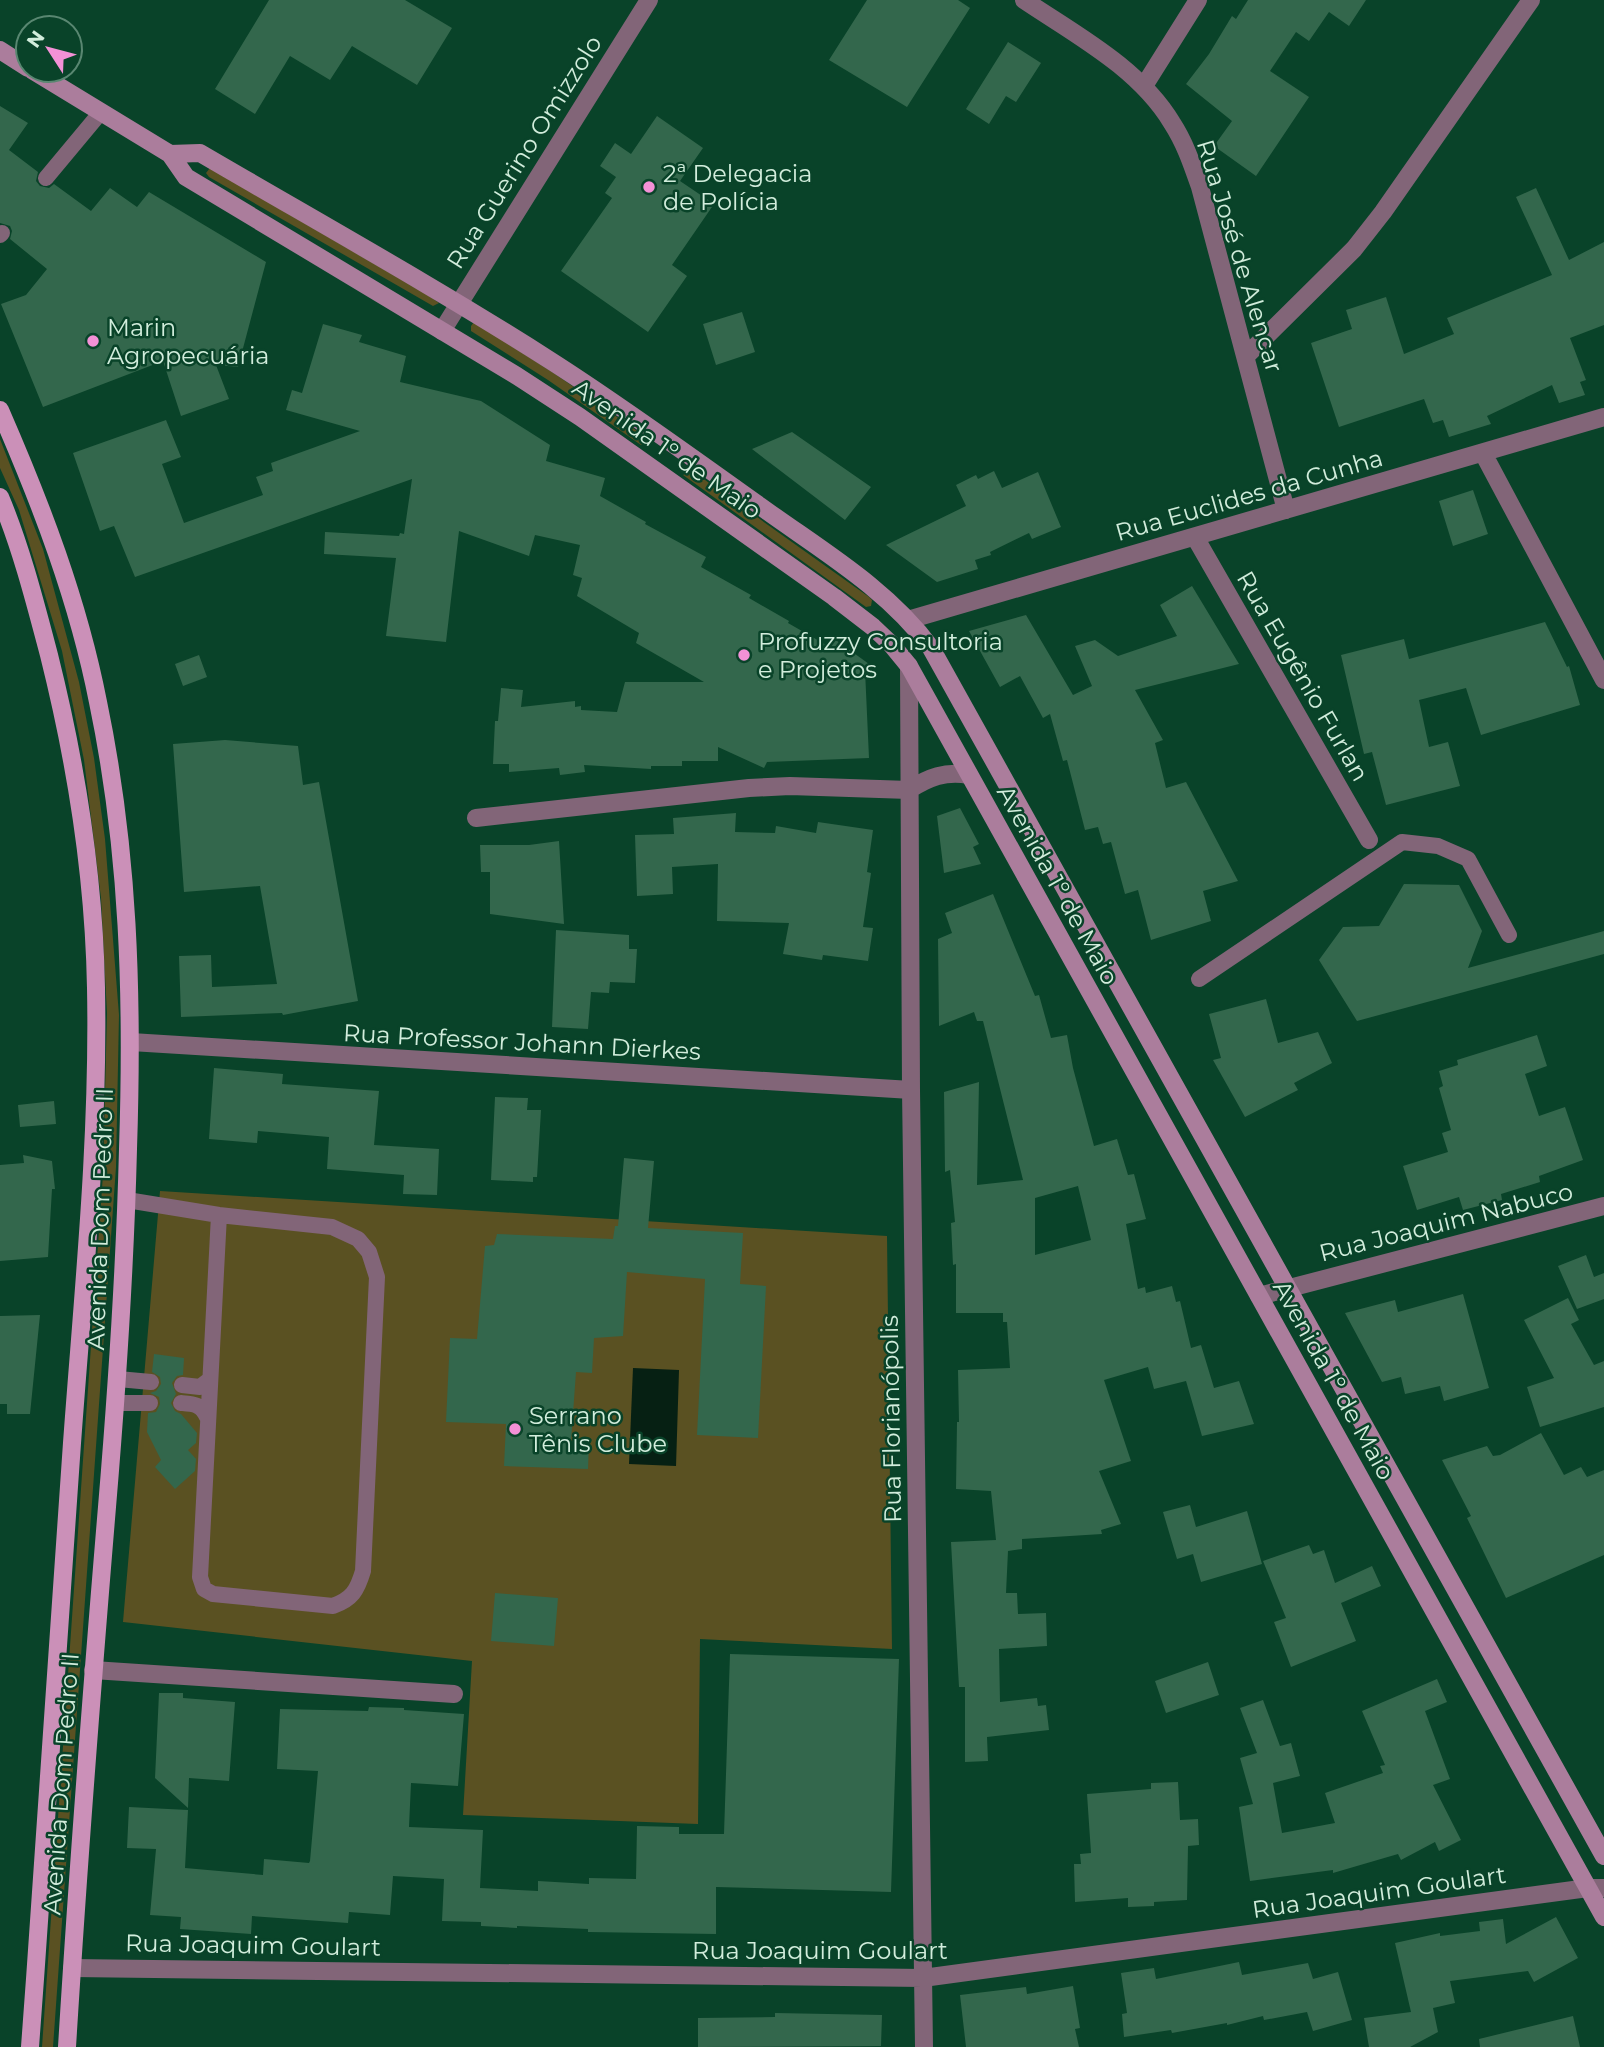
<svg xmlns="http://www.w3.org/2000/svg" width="1604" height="2047" viewBox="0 0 1604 2047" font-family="Montserrat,sans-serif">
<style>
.green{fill:#5a5122}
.water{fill:#062013}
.building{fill:#33674c;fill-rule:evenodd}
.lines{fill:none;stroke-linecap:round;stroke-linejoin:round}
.service{stroke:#826578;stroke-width:16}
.minor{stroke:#826578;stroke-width:18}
.secondary{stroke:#ab7d9c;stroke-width:18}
.primary{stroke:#cb90b8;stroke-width:18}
.poi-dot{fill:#f391d6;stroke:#094329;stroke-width:2.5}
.labels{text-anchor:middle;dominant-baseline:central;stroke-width:5;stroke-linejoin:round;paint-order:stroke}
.street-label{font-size:24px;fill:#d2eddc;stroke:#094329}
.poi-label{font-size:24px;fill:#d2eddc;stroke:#094329;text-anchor:start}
</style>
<rect width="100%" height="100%" fill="#094329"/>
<path class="green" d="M210,168L426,294L439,303L433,306L209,177L206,173Z
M474,322L555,374L653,442L641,445L548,380L471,331V326Z
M0,439L43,549L79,682L94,758L105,839L119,1015L116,1167L53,2047H42L103,1174L107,1013L101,898L84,760L62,651L19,510L0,468Z
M691,470L869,597L872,600L871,606L866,607L683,475Z
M160,1191L887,1236L892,1649L700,1639L698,1824L463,1815L472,1661L123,1622Z"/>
<path class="water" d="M633,1368L679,1370L676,1466L629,1464Z"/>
<path class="building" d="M269,0H405L452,28L417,85L352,46L330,80L290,56L255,114L215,89Z
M867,0H958L970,8L907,107L829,60Z
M1248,0H1366L1349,26L1329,12L1309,41L1296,32L1270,71L1309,97L1256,176L1214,146L1232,121L1186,84L1209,54L1232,16L1236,19Z
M1008,42L1041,63L1016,102L1006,96L989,124L966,109Z
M0,106L28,123L9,150L38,172L36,181L40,186L49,188L54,184L91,211L110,188L137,207L149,192L266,262L238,367L216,365L229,399L181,416L163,361L43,407L1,304L26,295L47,269L10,239L12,231L10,226L0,223Z
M657,116L703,148L680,181L714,204L672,265L687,276L648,332L561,271L612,198L605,193L616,177L600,166L615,143L631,154Z
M1536,188L1569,260L1604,242V325L1570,338L1586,380L1580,382L1585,395L1559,403L1552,385L1487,416L1491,424L1449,437L1443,420L1433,423L1424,399L1339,427L1311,343L1352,329L1346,310L1386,297L1404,354L1454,334L1447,318L1552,275L1516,197Z
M742,312L755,352L716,365L703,324Z
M323,324L362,335L359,342L406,356L400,382L481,401L550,445L546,461L605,478L600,496L646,522L645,524L706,557L701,567L751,595L749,598L789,621L788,623L828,646L833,638L869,664L865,670L869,758L767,762L764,768L718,747V761H682V766H651V769L584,765L585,772L560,775L559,768L509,772V764H493L495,721H498L501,688L523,690L521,707L575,701V707L581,706V710L617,712L625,682H704L636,643L639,633L577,596L582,578L573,575L580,545L535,535L529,556L459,531L446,642L386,636L396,558L324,554L325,532L399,536L400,533L404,534L412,479L135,577L114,526L100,531L73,453L166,420L181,457L162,464L184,523L263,495L256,477L273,471L271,463L360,431L286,410L292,390L302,393Z
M792,432L871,487L845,520L752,449Z
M994,471L1002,488L1038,472L1061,527L1032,539L1029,533L990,552L991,555L975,560L978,569L937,582L886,545L966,506L956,485L976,475L978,479Z
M1473,490L1488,534L1453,546L1439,501Z
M1192,586L1239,664L1135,690L1163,740L1155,743L1166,788L1186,782L1238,881L1203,891L1211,921L1151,940L1138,890L1125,894L1111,842L1103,844L1098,827L1085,830L1067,760L1063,761L1050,714L1043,718L1020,676L1000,687L969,631L1026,615L1073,695L1092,686L1075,646L1095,640L1118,656L1177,636L1160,605Z
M1545,622L1567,667L1569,666L1580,705L1481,735L1466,688L1419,700L1429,747L1448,742L1460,786L1386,805L1372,752L1364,754L1341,655L1404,639L1409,659Z
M199,655L207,677L183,686L175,664Z
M225,740L298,746L303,785L319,782L358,1001L283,1015L282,1013L181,1017L179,956L211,955L212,987L277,984L260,886L184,892L173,744Z
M960,808L979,844L973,847L981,864L944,873L937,816Z
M736,813L735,832L775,833L776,826L816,833L818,822L873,830L867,872L871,873L863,927L873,928L868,961L823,955L822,960L783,954L789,923L717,921L718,864L672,867L673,894L637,896L635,835L674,834L673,818Z
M559,841L564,924L490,914V872H481L480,845H529Z
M1404,884L1459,885L1482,931L1468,968L1604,931V954L1357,1021L1319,960L1343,927L1379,926Z
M993,894L1035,996L1039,995L1051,1038L1067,1035L1073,1068L1094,1146L1117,1139L1128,1175L1134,1174L1146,1219L1126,1224L1138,1289L1145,1287L1146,1293L1172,1286L1176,1302L1180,1301L1191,1348L1201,1345L1214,1388L1239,1381L1254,1424L1202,1436L1186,1381L1154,1389L1148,1367L1104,1380L1131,1461L1099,1471L1121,1524L1101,1530L1102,1534L1022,1539V1549L1008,1551L1006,1593H1017L1018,1614L1046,1613L1047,1646L999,1649L1000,1702L1037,1698L1038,1706L1046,1705L1049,1730L987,1737L988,1761L965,1762V1687H959L951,1542L996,1540L991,1491L956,1489L957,1422H959L958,1370L1010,1368L1007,1322H1003V1313H956V1264L953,1265L951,1223L955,1222L950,1170L945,1172L944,1092L979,1082L977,1185L1023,1180L983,1021H977L974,1012L939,1026L938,939L952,933L945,913ZM1078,1186L1091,1240L1035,1255V1198Z
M556,930L629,935V949H637L635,983L610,982L609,993L591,992L588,1029L552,1027Z
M1266,999L1278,1043L1318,1032L1332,1063L1294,1083L1298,1090L1245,1117L1213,1060L1221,1058L1209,1014Z
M1537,1035L1547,1066L1525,1074L1539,1116L1565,1107L1583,1160L1539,1176L1540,1182L1501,1194L1502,1200L1463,1210L1459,1197L1417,1210L1403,1166L1448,1152L1442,1133L1451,1130L1439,1088L1443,1086L1439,1071L1458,1065L1457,1060Z
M214,1068L283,1074L282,1084L379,1091L374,1145L439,1149L437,1195L403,1194L404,1175L327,1169L329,1137L258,1131L257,1143L209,1139Z
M495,1097L528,1098L527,1110H541L537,1177H533V1182L491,1180Z
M54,1101L56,1124L20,1127L18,1105Z
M23,1155L52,1161L55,1189H52L48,1257L0,1261V1165L24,1163Z
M624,1158L654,1161L648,1228L743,1233L740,1284L766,1286L758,1438L697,1435L705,1279L627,1272L623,1336L594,1338L592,1373L576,1372L571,1441L589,1442L588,1469L504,1466L506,1424L446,1422L450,1338L477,1339L485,1246L494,1245L497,1234L613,1239L615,1226H618Z
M1586,1255L1594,1277L1604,1273V1299L1577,1309L1558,1266Z
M1463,1294L1489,1388L1444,1401L1440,1386L1405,1394L1401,1377L1382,1382L1345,1313L1395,1300L1398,1312Z
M1568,1298L1579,1320L1571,1324L1594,1365L1604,1361V1407L1540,1427L1527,1387L1554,1378L1524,1320Z
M40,1315L30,1414H7V1404H0V1316Z
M154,1354L184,1358L183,1375L177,1376L172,1383L176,1394L171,1403L175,1411L181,1414L197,1433L196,1443L188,1450L196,1459L195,1471L175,1489L155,1467L161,1460L147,1432L148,1413L156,1412L160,1404L159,1397L150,1393L156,1391L161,1384L160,1377L152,1372Z
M1541,1433L1564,1475L1581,1467L1587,1477L1604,1470V1555L1506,1598L1467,1518L1471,1516L1442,1460L1487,1446L1493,1456L1500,1455Z
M1190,1505L1196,1527L1247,1511L1262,1564L1201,1582L1193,1554L1177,1559L1163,1512Z
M1309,1545L1313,1554L1324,1550L1335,1583L1372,1566L1381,1586L1341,1603L1356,1641L1291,1667L1274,1622L1286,1618L1263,1561Z
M495,1593L558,1598L554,1646L491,1641Z
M730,1654L899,1659L891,1892L716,1887V1934L588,1932V1929L517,1926V1928L481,1926V1922L442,1921L444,1879L393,1876L390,1915L349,1912L348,1923L252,1916L251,1934L180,1929L181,1917L150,1915L156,1849L127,1848L129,1807L188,1810L185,1868L263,1875L264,1859L309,1863L310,1861L318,1771L277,1769L280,1709L368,1711L369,1707L404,1708V1710L464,1714L458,1786L411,1783L409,1827L483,1830L480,1888L538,1891V1881L589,1884V1878L636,1879L637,1826L679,1827V1834H724Z
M1208,1662L1219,1695L1166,1713L1155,1681Z
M1437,1679L1447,1702L1425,1711L1450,1779L1433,1785L1461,1840L1439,1851L1435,1842L1401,1860L1398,1854L1333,1873V1870L1250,1881L1239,1807L1253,1804L1240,1758L1257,1753L1240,1708L1263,1700L1280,1746L1291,1743L1300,1776L1273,1783L1282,1833L1335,1823L1325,1793L1383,1773L1380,1766L1385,1765L1362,1711Z
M159,1693H183V1698L235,1702L229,1781L189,1778L188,1808L155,1778Z
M1178,1782L1180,1820L1198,1819L1199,1845L1188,1846L1187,1900L1154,1902V1906L1128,1907V1898L1075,1902L1074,1864H1081L1080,1854L1091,1853L1087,1794L1151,1789V1783Z
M1556,1917L1578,1958L1534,1982L1528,1971L1450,1981L1455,2003L1433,2008L1438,2032L1410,2047H1369L1364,2018L1411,2012L1395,1943L1440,1933V1936L1480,1931L1479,1922L1503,1919L1506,1944Z
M1239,1962L1242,1975L1308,1963L1313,1979L1338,1972L1352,2020L1313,2031L1307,2012L1264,2020L1263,2016L1227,2025V2023L1172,2033L1171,2030L1124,2037L1122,2014L1127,2013L1121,1973L1154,1968L1156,1979Z
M1073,1986L1080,2028L1075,2029L1079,2047H966L960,1995L1026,1987L1027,1994Z
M775,2013L882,2015L881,2046L698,2047V2018L775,2017Z
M1573,2016L1580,2047H1480L1479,2039Z"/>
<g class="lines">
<path class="service" d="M46,178L101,112
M0,235L2,233
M1199,979L1402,842L1438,846L1468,859L1509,935
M127,1200L219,1215L332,1227L358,1239L369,1252L377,1277L363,1571C357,1591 352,1599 333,1606L213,1594L204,1589L200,1577L219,1215
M118,1379L151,1382
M182,1385L200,1387L209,1380
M116,1403H150
M181,1403C194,1404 201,1404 207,1417"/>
<path class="minor" d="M1024,0C1076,35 1139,68 1172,123C1185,143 1192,164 1200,187L1286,510
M1144,86L1198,0
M442,331L649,0
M1246,356L1354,249L1383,212L1531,0
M1483,453L1604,680
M1195,537L1369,840
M908,620L1604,417
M909,666L911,1090L924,2047
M909,790C929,777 945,771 969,775
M476,818L749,788L790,786L909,790
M131,1042L911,1090
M1259,1296L1604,1206
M93,1670L454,1694
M72,1968L923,1978L1588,1888H1604"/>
<path class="secondary" d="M0,50L28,68
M32,70L170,154L186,177L517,376L580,417L834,597L873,627L891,644L909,666L1604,1917
M170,154L200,153C318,222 437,288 551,361C623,407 691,457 760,506C819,549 887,588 931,648L1604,1856"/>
<path class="primary" d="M0,410C41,504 78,600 98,702C129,851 133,997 128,1149C125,1269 117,1388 107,1507C92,1687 78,1867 67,2047
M0,497C21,547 35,602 49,655C76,763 94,876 96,988C99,1140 83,1292 72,1443C58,1645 45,1846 30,2047"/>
</g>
<g class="poi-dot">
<circle cx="649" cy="187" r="7"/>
<circle cx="93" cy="341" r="7"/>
<circle cx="744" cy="655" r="7"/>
<circle cx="515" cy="1429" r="7"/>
</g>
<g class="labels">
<g class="street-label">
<text transform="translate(524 152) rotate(-58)">Rua Guerino Omizzolo</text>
<text transform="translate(1240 256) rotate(73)">Rua José de Alencar</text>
<text transform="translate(667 449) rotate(35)">Avenida 1º de Maio</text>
<text transform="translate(1249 495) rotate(-16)">Rua Euclides da Cunha</text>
<text transform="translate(1303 676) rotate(60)">Rua Eugênio Furlan</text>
<text transform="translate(1058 885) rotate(61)">Avenida 1º de Maio</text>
<text transform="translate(522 1042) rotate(3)">Rua Professor Johann Dierkes</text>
<text transform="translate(100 1219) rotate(-88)">Avenida Dom Pedro II</text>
<text transform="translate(1446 1222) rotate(-14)">Rua Joaquim Nabuco</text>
<text transform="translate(1334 1380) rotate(61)">Avenida 1º de Maio</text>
<text transform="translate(891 1419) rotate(-91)">Rua Florianópolis</text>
<text transform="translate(61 1784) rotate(-86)">Avenida Dom Pedro II</text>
<text transform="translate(1379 1892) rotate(-8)">Rua Joaquim Goulart</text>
<text transform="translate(253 1945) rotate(1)">Rua Joaquim Goulart</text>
<text x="820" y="1950">Rua Joaquim Goulart</text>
</g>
<g class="poi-label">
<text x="663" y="173">2ª Delegacia<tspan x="663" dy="28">de Polícia</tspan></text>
<text x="107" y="327">Marin<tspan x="107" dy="28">Agropecuária</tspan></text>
<text x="758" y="641">Profuzzy Consultoria<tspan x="758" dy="28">e Projetos</tspan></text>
<text x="529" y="1415">Serrano<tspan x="529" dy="28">Tênis Clube</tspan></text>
</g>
</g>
<g transform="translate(49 49) rotate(306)"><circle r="33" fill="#094329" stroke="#598771" stroke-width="2"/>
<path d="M0-5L12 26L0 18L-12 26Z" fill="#f391d6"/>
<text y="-10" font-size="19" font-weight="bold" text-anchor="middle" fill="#d2eddc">N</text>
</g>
</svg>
